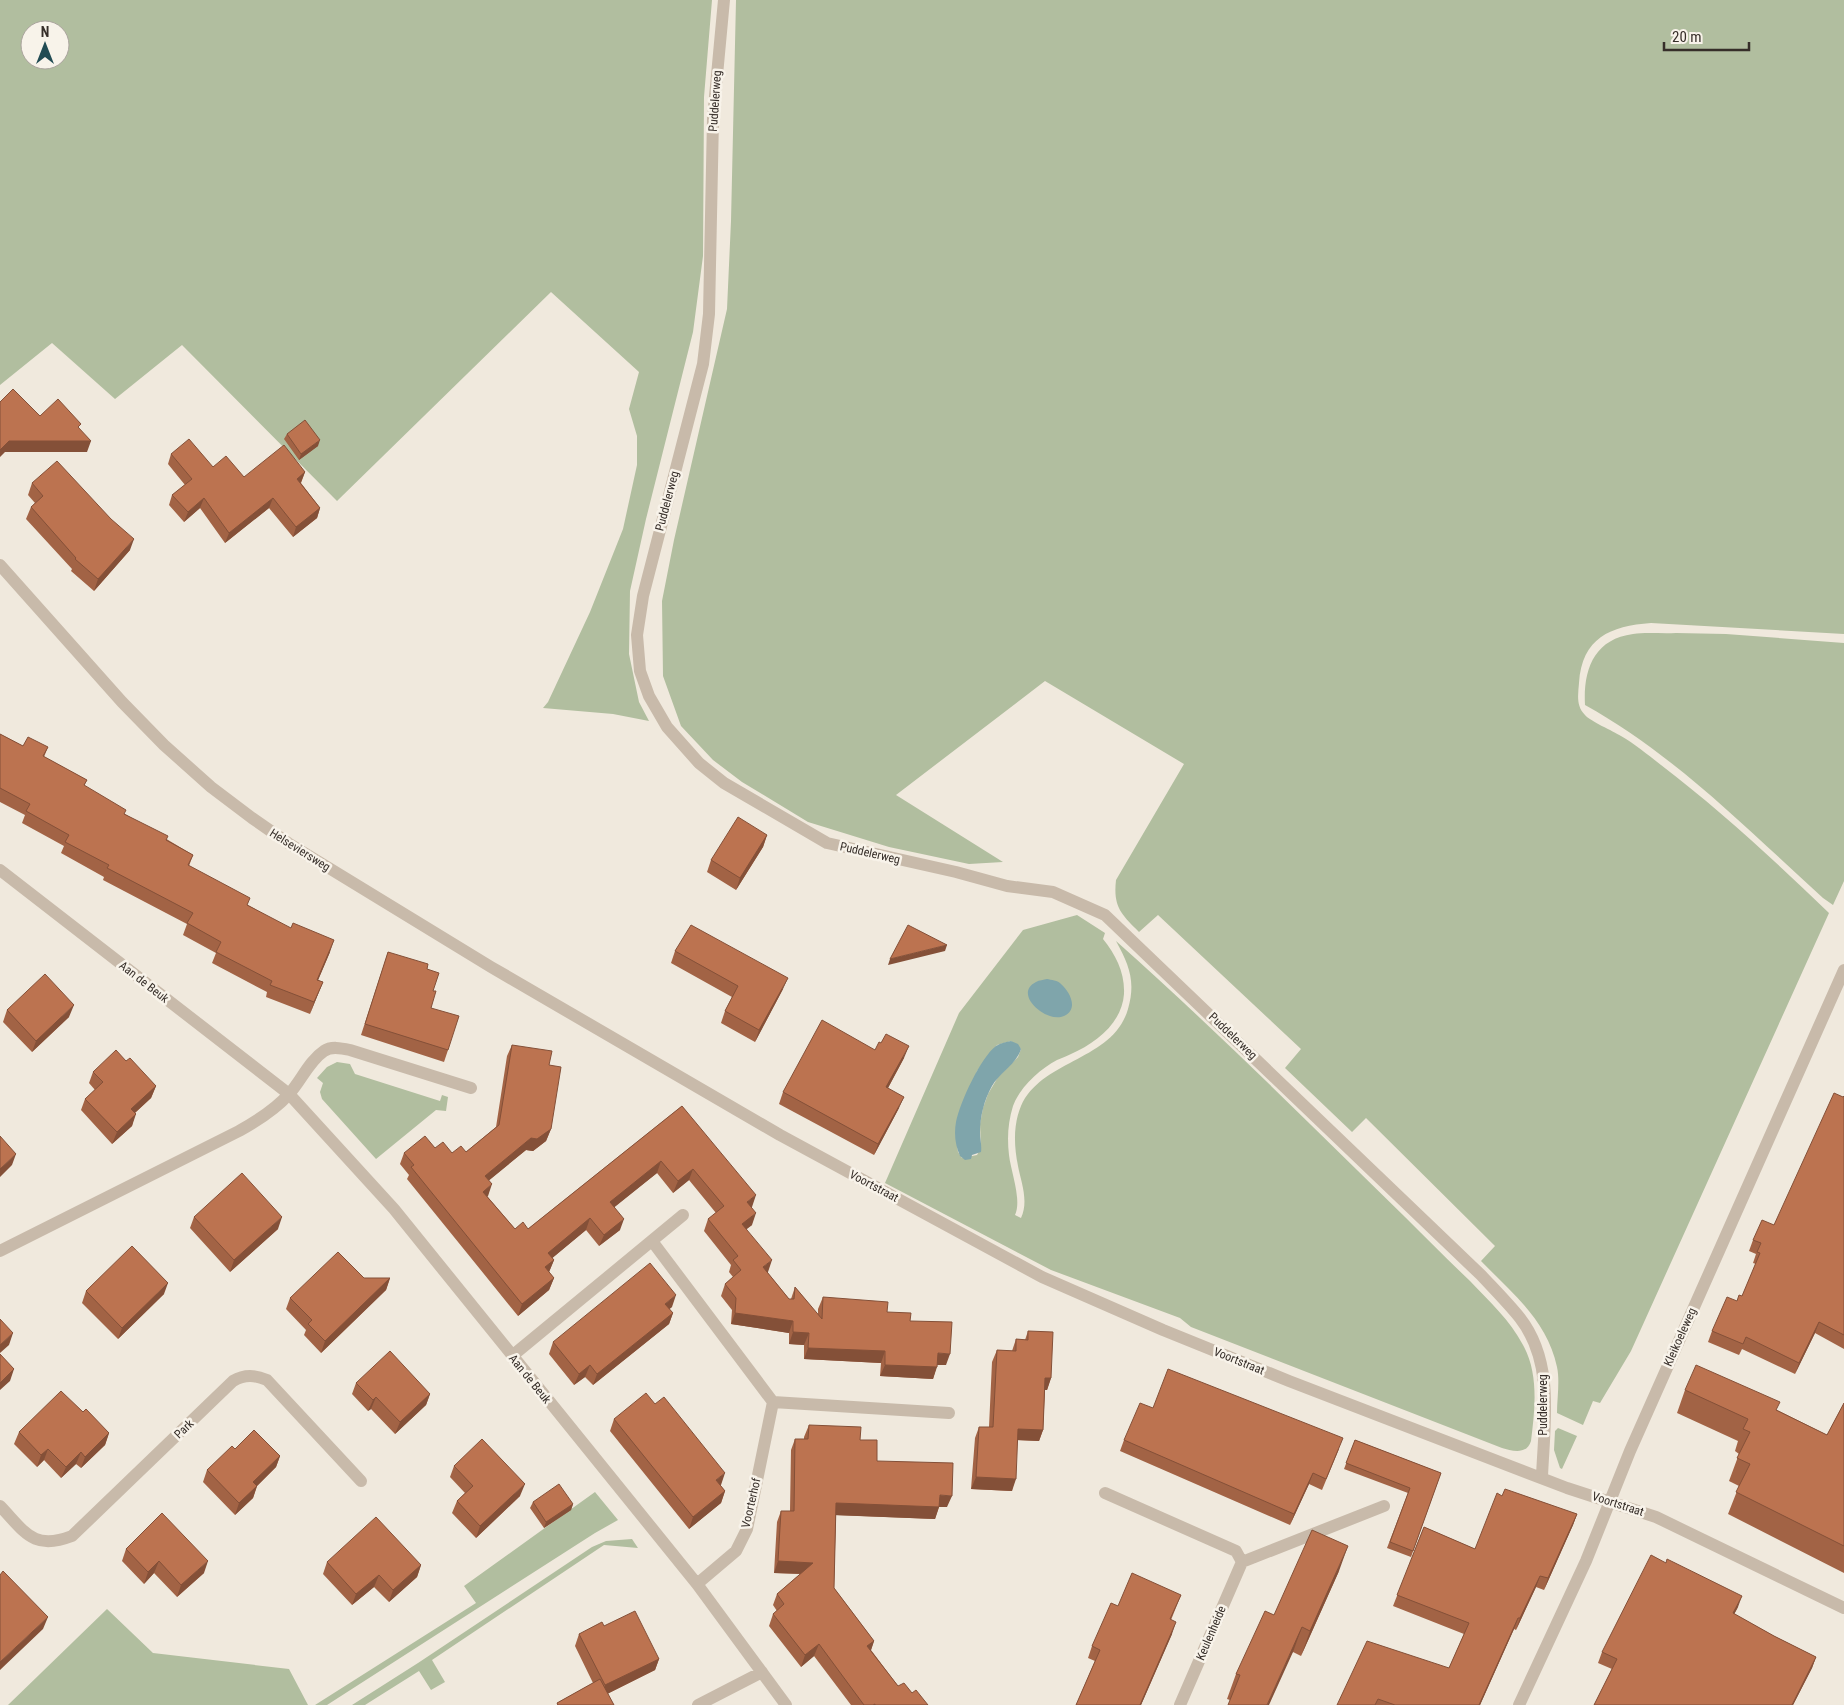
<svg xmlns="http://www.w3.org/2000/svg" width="1844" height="1705" viewBox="0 0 1844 1705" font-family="'Roboto Condensed',sans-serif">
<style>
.green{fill:#b1be9f;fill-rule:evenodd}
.water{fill:#7fa5ab}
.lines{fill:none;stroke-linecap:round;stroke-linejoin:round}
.minor{stroke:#c8baaa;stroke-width:12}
.wall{fill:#a26345}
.shaded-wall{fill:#845038}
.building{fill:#bc7350;stroke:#845038}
.labels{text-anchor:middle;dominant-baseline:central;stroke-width:5;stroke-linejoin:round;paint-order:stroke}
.street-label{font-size:12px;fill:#362e29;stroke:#f8f3ea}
</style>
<rect width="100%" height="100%" fill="#f0e9dd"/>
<path class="green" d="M0,0H712L704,97L703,256L693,332L646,519L630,591L629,654L639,702L649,721L613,714L543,708L548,702L590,612L623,529L637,465V436L629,409L639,372L551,292L337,501L182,345L115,399L52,343L0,385ZM30,30H60V60H30Z
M736,0H1844V634L1651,623C1610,626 1582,638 1579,683C1578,695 1576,706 1585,715C1590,721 1613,731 1621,736C1635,744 1648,755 1661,765C1720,810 1775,861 1829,913L1631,1351L1600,1403L1593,1401L1583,1425L1557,1413C1557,1399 1560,1381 1557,1367C1547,1320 1512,1293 1481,1261L1495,1246L1366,1118L1352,1132L1285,1068L1301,1049L1158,915L1139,932C1121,914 1113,907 1116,880L1184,764L1045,681L896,795L1003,862L969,864L889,847L808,822L742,782L713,760L681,726L663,676L662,601L674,540L727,309L731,221Z
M1676,633L1726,634L1844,643V881L1833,905L1823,898C1747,829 1675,755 1585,705C1583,670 1594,639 1633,634C1647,632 1662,634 1676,633Z
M1077,915L1105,933L1103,939C1116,955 1125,973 1124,994C1122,1023 1096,1043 1071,1054C1067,1056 1062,1058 1057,1060C1040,1069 1020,1087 1013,1106C1008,1122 1007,1138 1009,1155C1011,1172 1022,1200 1015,1215L1021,1218C1029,1201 1021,1182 1018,1166C1014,1146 1013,1125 1021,1106C1042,1059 1113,1061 1128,1009C1136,981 1129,965 1116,941C1216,1030 1310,1124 1405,1217C1427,1239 1448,1260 1470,1281C1489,1301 1510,1320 1523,1345C1539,1374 1535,1409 1531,1441C1527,1455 1512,1451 1502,1448L1191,1327L1180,1318L1051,1270L885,1183L959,1013L1023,930ZM1011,1041L1021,1049L1018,1057L998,1077L988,1094L983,1108L980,1124L981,1148L977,1155L962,1158L958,1152L956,1139L977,1071L997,1045Z
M337,1062L350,1064L355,1074L440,1101L442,1095L448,1097L446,1111L436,1110L376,1159L322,1099L320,1092L323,1083L317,1078L327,1067Z
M1558,1428L1577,1436L1562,1469L1560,1468L1554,1450L1555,1431Z
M595,1492L618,1520L595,1533L327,1705H315L476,1603L464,1586Z
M632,1539L638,1548L604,1545L432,1660L445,1682L431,1690L419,1671L365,1705H352L418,1663L592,1547L606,1541Z
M107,1609L153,1653L289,1669L308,1705H8Z"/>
<path class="water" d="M1047,979C1051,980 1058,980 1061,984C1070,992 1079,1009 1064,1016C1047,1024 1012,994 1036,982C1039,980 1044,980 1047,979Z
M1011,1041L1018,1044L1021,1049C1016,1065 1000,1072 992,1086C984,1100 980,1117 980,1132C980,1139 982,1146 981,1152L972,1155L971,1159L965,1160L960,1156C955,1145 954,1133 956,1122C960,1102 981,1057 996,1046C1001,1043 1006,1042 1011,1041Z"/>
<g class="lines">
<path class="minor" d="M724,0L713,118L709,314L703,364L643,596L637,635L640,671L649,696L667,727L699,763L724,783L827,843L956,872L1007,886L1053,892L1105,915L1481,1275C1494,1289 1508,1303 1520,1318C1555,1363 1544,1424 1542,1477
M0,565L122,702L164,745L211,787L252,818L288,843L491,967L780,1135L1042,1277L1163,1330L1289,1381L1567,1488L1656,1517L1844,1608
M0,870L289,1094L394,1209L697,1584L786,1705
M652,1241L773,1402L747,1529L736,1551L697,1584
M0,1251L239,1131C257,1121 275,1110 289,1094C301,1081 309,1061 324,1051C331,1046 341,1048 350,1050L471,1088
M512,1356L683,1215
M773,1402L949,1413
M1105,1493L1236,1551L1242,1562
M0,1506C25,1532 33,1551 72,1536L233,1381C245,1374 255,1375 267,1380L361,1481
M698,1705L762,1672
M1180,1705L1242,1562L1384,1506
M1519,1705L1586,1561L1630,1451L1844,970"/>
</g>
<path class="wall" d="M287,434L318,446L299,460L284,439Z
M171,454L244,477L305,472L301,483L320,508L317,518L293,537L269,508L225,543L200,508L184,522L169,505L172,495L185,485L168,464Z
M32,483L130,550L94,591L71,571L72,569L26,519L31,507L35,503L28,495Z
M0,734L23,746L48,747L44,757L87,780L84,786L125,814L193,855L189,866L248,905L330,952L318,980L323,982L310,1014L266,997L267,992L212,963L216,953L183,935L187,924L103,880L104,877L61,853L64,846L22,823L25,815L0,802Z
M767,835L763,847L736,890L707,872L711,860Z
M675,951L783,989L755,1042L721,1023L725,1011L732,997L671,963Z
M388,952L427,969L433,991L431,1008L448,1050L444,1062L361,1035Z
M7,1010L69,1017L32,1052L3,1022Z
M512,1045L549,1065L551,1129L546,1141L533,1151L526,1150L489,1180L488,1196H487L515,1229H528L682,1106L752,1207V1225L746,1229L768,1272H767L789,1299H791L795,1287L818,1315V1309L823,1297L887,1312L910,1321L946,1365H937L933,1379L880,1376L881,1363L804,1359V1345L789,1344V1333L731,1324L732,1310L721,1296L725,1284L733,1277L729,1272L731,1265L704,1231L708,1219L716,1213L689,1180L673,1193L657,1173L614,1207L620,1230L599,1246L586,1230L552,1258L554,1260L549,1272L554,1278L549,1290L518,1316L407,1179L409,1175L400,1164L404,1153L435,1148L452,1153L466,1152L496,1127L507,1056Z
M875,1050L904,1058L888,1088L899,1108L874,1155L779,1104L783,1092Z
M126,1061L156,1086L151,1098L135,1113L132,1126L112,1144L81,1110L85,1099L95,1090L89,1083L93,1072Z
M1844,1096V1349L1815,1333L1795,1374L1742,1349L1739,1355L1708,1342L1712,1331L1737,1301L1742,1296L1756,1264L1753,1263L1756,1254L1749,1251L1753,1240L1774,1225Z
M194,1217L278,1229L230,1272L190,1228Z
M364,1278H390L386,1290L321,1353L304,1335L306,1330L286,1309L290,1298Z
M86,1291L164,1294L118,1339L82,1303Z
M672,1307L669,1309L673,1313L669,1324L593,1385L585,1377L574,1385L549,1354L553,1342Z
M1028,1331L1051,1378L1047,1390H1045L1043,1430L1039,1441L1017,1440L1012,1491L971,1489L975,1438L979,1427H989L992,1362L997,1350L1012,1351L1016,1339L1025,1340Z
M356,1383L430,1394L426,1405L395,1434L371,1409L368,1411L352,1394Z
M1685,1390L1777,1410L1827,1435L1844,1403V1573L1728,1514L1739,1486L1729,1481L1739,1454L1735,1451L1738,1441L1677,1413Z
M83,1412L109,1433L105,1445L81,1468L76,1464L61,1478L44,1460L37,1467L14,1444L19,1432Z
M614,1419L721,1485H720L725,1491L721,1503L689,1529L610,1431Z
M809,1425L860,1440L877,1461L947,1507H939L935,1519L836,1515L834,1588L874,1641L871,1650L898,1686L912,1693L928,1705H851L814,1656L801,1667L769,1626L773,1614L777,1611L773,1605L777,1594L800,1574L774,1573L777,1522L781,1511H790L791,1450L795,1439H804V1437Z
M1124,1440L1339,1449L1322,1490L1309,1484L1290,1525L1120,1451Z
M1355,1440L1441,1473L1411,1557L1387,1548L1408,1493L1344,1469Z
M280,1456L276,1467L257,1486L253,1498L235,1515L203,1482L207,1470Z
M454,1466L520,1496L476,1538L452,1513L457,1501L465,1493L450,1477Z
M1502,1496L1577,1514L1573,1525L1544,1590L1536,1587L1516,1630L1514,1629L1480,1705H1337L1449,1668L1464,1634L1393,1606L1424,1527L1475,1549Z
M533,1502L573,1504L571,1510L544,1528L530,1508Z
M126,1549L204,1573L177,1597L154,1573L144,1584L122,1561Z
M327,1562L421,1565L417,1577L389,1602L374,1587L352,1605L323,1574Z
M1339,1571L1301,1656L1293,1652L1230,1700L1227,1699L1236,1674L1274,1615Z
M1181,1595L1171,1620L1172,1634L1141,1705H1076L1095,1661L1088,1658L1092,1646L1118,1606Z
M1738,1607L1734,1614L1774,1636L1816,1657L1812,1668L1793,1705H1594L1612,1669L1598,1663L1602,1652Z
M604,1626L659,1659L655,1670L607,1694L614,1705H557V1703L593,1683L575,1646L579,1634Z"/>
<path class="shaded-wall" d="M320,440L318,446L299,460L301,454Z
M9,441H91L87,452H5L0,457V450Z
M305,472L301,482L293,489L297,479Z
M204,498L200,508L184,522L188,512Z
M273,498L269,508L225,543L229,533Z
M320,508L317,518L293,537L296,527Z
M134,539L130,550L94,591L98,579Z
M767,835L763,847L736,890L740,878Z
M334,940L330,952L313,992L317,980Z
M947,945L945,951L888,965L890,959Z
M788,978L783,989L755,1042L759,1030Z
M323,982L318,994L310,1014L314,1002Z
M74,1005L69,1017L32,1052L36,1041Z
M909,1046L904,1058L882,1099L886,1087Z
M156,1086L151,1098L127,1120L131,1109Z
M904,1097L899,1108L874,1155L878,1144Z
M136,1114L132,1126L112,1144L117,1132Z
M551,1129L546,1141L533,1151L526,1150L481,1187L485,1176L531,1138Z
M16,1154L12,1165L0,1177V1169Z
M661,1161L657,1173L606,1214L610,1202Z
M693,1169L689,1180L673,1193L678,1181Z
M492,1184L488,1196L479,1203L483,1192Z
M756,1195L752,1207L743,1214L747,1202Z
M756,1213L752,1225L738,1236L742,1224Z
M282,1217L278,1229L230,1272L234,1260Z
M590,1218L586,1230L544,1265L548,1253Z
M624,1219L620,1230L599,1246L604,1235Z
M554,1260L549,1272L540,1279L545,1267Z
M772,1260L768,1272L759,1279L763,1267Z
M390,1278L386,1290L321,1353L325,1341Z
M554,1278L549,1290L518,1316L522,1304Z
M168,1283L164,1294L118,1339L122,1328Z
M676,1295L672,1307L661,1316L665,1304Z
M673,1313L669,1324L593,1385L597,1374Z
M735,1313L793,1321L789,1333L731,1324Z
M1819,1322L1815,1333L1795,1374L1799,1363Z
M793,1332L809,1333L804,1345L789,1344Z
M13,1333L9,1345L0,1353V1345Z
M808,1348L885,1351L881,1363L804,1359Z
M938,1353L950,1354L946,1365H934Z
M590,1365L585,1377L574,1385L579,1374Z
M885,1365L937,1367L933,1379L880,1376Z
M14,1369L10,1381L0,1390V1383Z
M1045,1378H1051L1047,1390H1041Z
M430,1394L426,1405L395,1434L400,1422Z
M376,1397L371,1409L368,1411L373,1400Z
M1018,1429L1043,1430L1039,1441L1013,1440Z
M109,1433L105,1445L81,1468L85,1457Z
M48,1449L44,1460L37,1467L41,1455Z
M81,1452L76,1464L61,1478L66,1467Z
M280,1456L276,1467L257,1486L253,1498L235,1515L239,1503L253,1482Z
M725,1473L721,1485L712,1492L716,1480Z
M1313,1473L1309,1484L1290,1525L1294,1514Z
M976,1477L1016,1479L1012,1491L971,1489Z
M525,1484L520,1496L476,1538L480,1526Z
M725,1491L721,1503L689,1529L693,1517Z
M940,1495L952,1496L947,1507H936Z
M836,1503L939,1507L935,1519L832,1515Z
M573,1504L571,1510L544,1528L546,1522Z
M1577,1514L1573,1525L1544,1590L1548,1578Z
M1348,1546L1339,1571L1301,1656L1310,1631Z
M159,1561L154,1573L144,1584L148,1572Z
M208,1561L204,1573L177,1597L181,1585Z
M778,1561L813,1563L809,1574L774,1573Z
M421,1565L417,1577L389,1602L393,1590Z
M379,1575L374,1587L352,1605L356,1594Z
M1540,1576L1536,1587L1516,1630L1520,1618Z
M1742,1596L1738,1607L1729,1624L1733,1613Z
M48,1617L43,1629L0,1670V1662Z
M1518,1618L1514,1629L1480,1705H1479Z
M1176,1622L1172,1634L1141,1705H1140Z
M1302,1627L1293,1652L1269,1705H1267Z
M874,1641L870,1653L867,1646Z
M819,1644L814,1656L801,1667L805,1655Z
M1816,1657L1812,1668L1793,1705H1792Z
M659,1659L655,1670L601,1697L605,1685Z"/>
<path class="building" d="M13,389L40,416L58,399L81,424L78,427L91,441H9L0,450V402Z
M305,420L320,440L301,454L287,434Z
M189,439L213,467L226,456L244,477L284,445L305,472L297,479L320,508L296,527L273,498L229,533L204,498L188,512L172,495L192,479L171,454Z
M57,461L111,519L134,539L98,579L75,559L76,558L31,507L43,496L32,483Z
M0,734L23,746L28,737L48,747L43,756L87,780L84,785L126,810L124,814L168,836L166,840L193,855L188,865L250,898L247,905L291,928L293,923L334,940L317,980L323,982L314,1002L270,985L272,981L216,952L221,942L187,923L193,913L107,868L109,865L65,842L69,835L26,811L30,804L0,788Z
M738,817L767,835L740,878L711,860Z
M691,925L788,978L759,1030L725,1011L738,986L675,951Z
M908,925L947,945L890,959Z
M388,952L428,964L427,969L439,973L433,991H436L431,1008L459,1016L448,1050L365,1024Z
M45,974L74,1005L36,1041L7,1010Z
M822,1020L875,1050L879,1042L881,1043L886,1034L909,1046L886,1087L904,1097L878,1144L783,1092Z
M512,1045L552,1051L549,1065L561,1067L551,1129L537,1139L531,1138L485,1176L492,1184L483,1192L515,1229L523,1222L528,1229L682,1106L756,1195L747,1202L756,1213L742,1224L772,1260L763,1267L789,1299H794L795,1287L822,1319L823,1297L888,1302L887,1312L911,1313L910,1321L952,1322L950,1354L938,1353L937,1367L885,1365V1351L808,1348L809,1333L793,1332V1321L735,1313L736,1298L725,1284L741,1270L733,1260L738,1256L708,1219L724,1206L693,1169L678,1181L661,1161L610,1202L624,1219L604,1235L590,1218L548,1253L554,1260L545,1267L554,1278L522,1304L411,1167L414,1165L404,1153L425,1136L435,1148L443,1142L452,1153L461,1146L466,1152L499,1125Z
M116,1050L126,1061L130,1058L156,1086L131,1109L136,1114L117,1132L85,1099L103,1082L93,1072Z
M1834,1093L1843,1097L1844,1096V1335L1819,1322L1799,1363L1746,1337L1743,1344L1712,1331L1727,1297L1737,1301L1739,1295L1742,1296L1760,1253L1757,1252L1761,1243L1753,1240L1762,1220L1774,1225Z
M0,1136L16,1154L0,1169Z
M242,1173L282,1217L234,1260L194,1217Z
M132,1246L168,1283L122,1328L86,1291Z
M338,1252L364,1278H390L325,1341L308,1324L312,1320L290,1298Z
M650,1263L676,1295L665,1304L673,1313L597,1374L590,1365L579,1374L553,1342Z
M0,1319L13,1333L0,1345Z
M1028,1331L1053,1332L1051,1378H1045L1043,1430L1018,1429L1016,1479L976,1477L979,1427H993L997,1350L1016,1351V1339L1028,1340Z
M390,1351L430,1394L400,1422L376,1397L373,1400L356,1383Z
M0,1354L14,1369L0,1383Z
M1696,1365L1780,1402L1776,1410L1827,1435L1844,1403V1546L1736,1492L1750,1464L1737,1458L1750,1432L1743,1429L1748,1419L1685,1390Z
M1168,1369L1343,1438L1326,1479L1313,1473L1294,1514L1124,1440L1140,1403L1153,1408Z
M61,1391L83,1412L86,1409L109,1433L85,1457L81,1452L66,1467L48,1449L41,1455L19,1432Z
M646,1393L655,1404L664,1397L725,1473L716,1480L725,1491L693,1517L614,1419Z
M809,1425L861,1427L860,1440H877V1461L953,1463L952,1496L940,1495L939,1507L836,1503L834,1588L874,1641L867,1646L898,1686L904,1683L912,1693L916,1690L928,1705H875V1704L873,1705H864L819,1644L805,1655L773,1614L784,1604L777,1594L813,1563L778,1561L781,1511H794L795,1439H808Z
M254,1430L280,1456L253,1482L257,1486L239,1503L207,1470L232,1446L235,1449Z
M482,1439L525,1484L480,1526L457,1501L473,1486L454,1466Z
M1355,1440L1441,1473L1413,1551L1390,1542L1410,1488L1346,1463Z
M559,1484L573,1504L546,1522L533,1502Z
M1505,1489L1577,1514L1548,1578L1540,1576L1520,1618H1518L1479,1705H1395L1378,1699L1375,1705H1337L1367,1641L1449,1668L1469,1623L1397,1595L1424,1527L1475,1549L1497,1493L1502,1496Z
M162,1513L208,1561L181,1585L159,1561L148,1572L126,1549Z
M376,1517L421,1565L393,1590L379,1575L356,1594L327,1562Z
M1312,1530L1348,1546L1310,1631L1302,1627L1267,1705H1228L1240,1675L1236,1674L1265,1611L1274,1615Z
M1651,1555L1666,1563L1667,1559L1742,1596L1733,1613L1774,1636L1816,1657L1792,1705H1594L1617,1659L1602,1652Z
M3,1571L48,1617L0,1662V1575Z
M1132,1573L1181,1595L1170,1619L1176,1622L1140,1705H1076L1100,1650L1092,1646L1111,1603L1118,1606Z
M635,1611L659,1659L605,1685L579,1634L602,1622L604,1626Z
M600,1679L614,1705H558L557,1703Z"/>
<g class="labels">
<g class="street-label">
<text transform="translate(715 101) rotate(-86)">Puddelerweg</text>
<text transform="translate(667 501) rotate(-75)">Puddelerweg</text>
<text transform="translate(300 850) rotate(32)">Helseviersweg</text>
<text transform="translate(870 853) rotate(13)">Puddelerweg</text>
<text transform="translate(144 982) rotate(38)">Aan de Beuk</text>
<text transform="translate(1233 1036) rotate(44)">Puddelerweg</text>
<text transform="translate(874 1186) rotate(28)">Voortstraat</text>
<text transform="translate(1680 1337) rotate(-66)">Kleikoeleweg</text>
<text transform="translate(1239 1361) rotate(22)">Voortstraat</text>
<text transform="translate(530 1379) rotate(51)">Aan de Beuk</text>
<text transform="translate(1543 1405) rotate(-90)">Puddelerweg</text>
<text transform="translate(184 1429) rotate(-44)">Park</text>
<text transform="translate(751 1503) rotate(-77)">Voorterhof</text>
<text transform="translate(1618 1504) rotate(18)">Voortstraat</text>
<text transform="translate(1211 1633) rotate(-67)">Keulenheide</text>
</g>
</g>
<g transform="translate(45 45)"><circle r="24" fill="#f8f3ea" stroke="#aaa49d"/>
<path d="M0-4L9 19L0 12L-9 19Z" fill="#224c54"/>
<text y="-8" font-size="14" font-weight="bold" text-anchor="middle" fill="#362e29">N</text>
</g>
<path d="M1664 42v8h85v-8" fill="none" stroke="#362e29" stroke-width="2.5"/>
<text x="1672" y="42" font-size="15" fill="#362e29" stroke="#f8f3ea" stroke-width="4" paint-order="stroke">20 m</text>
</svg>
